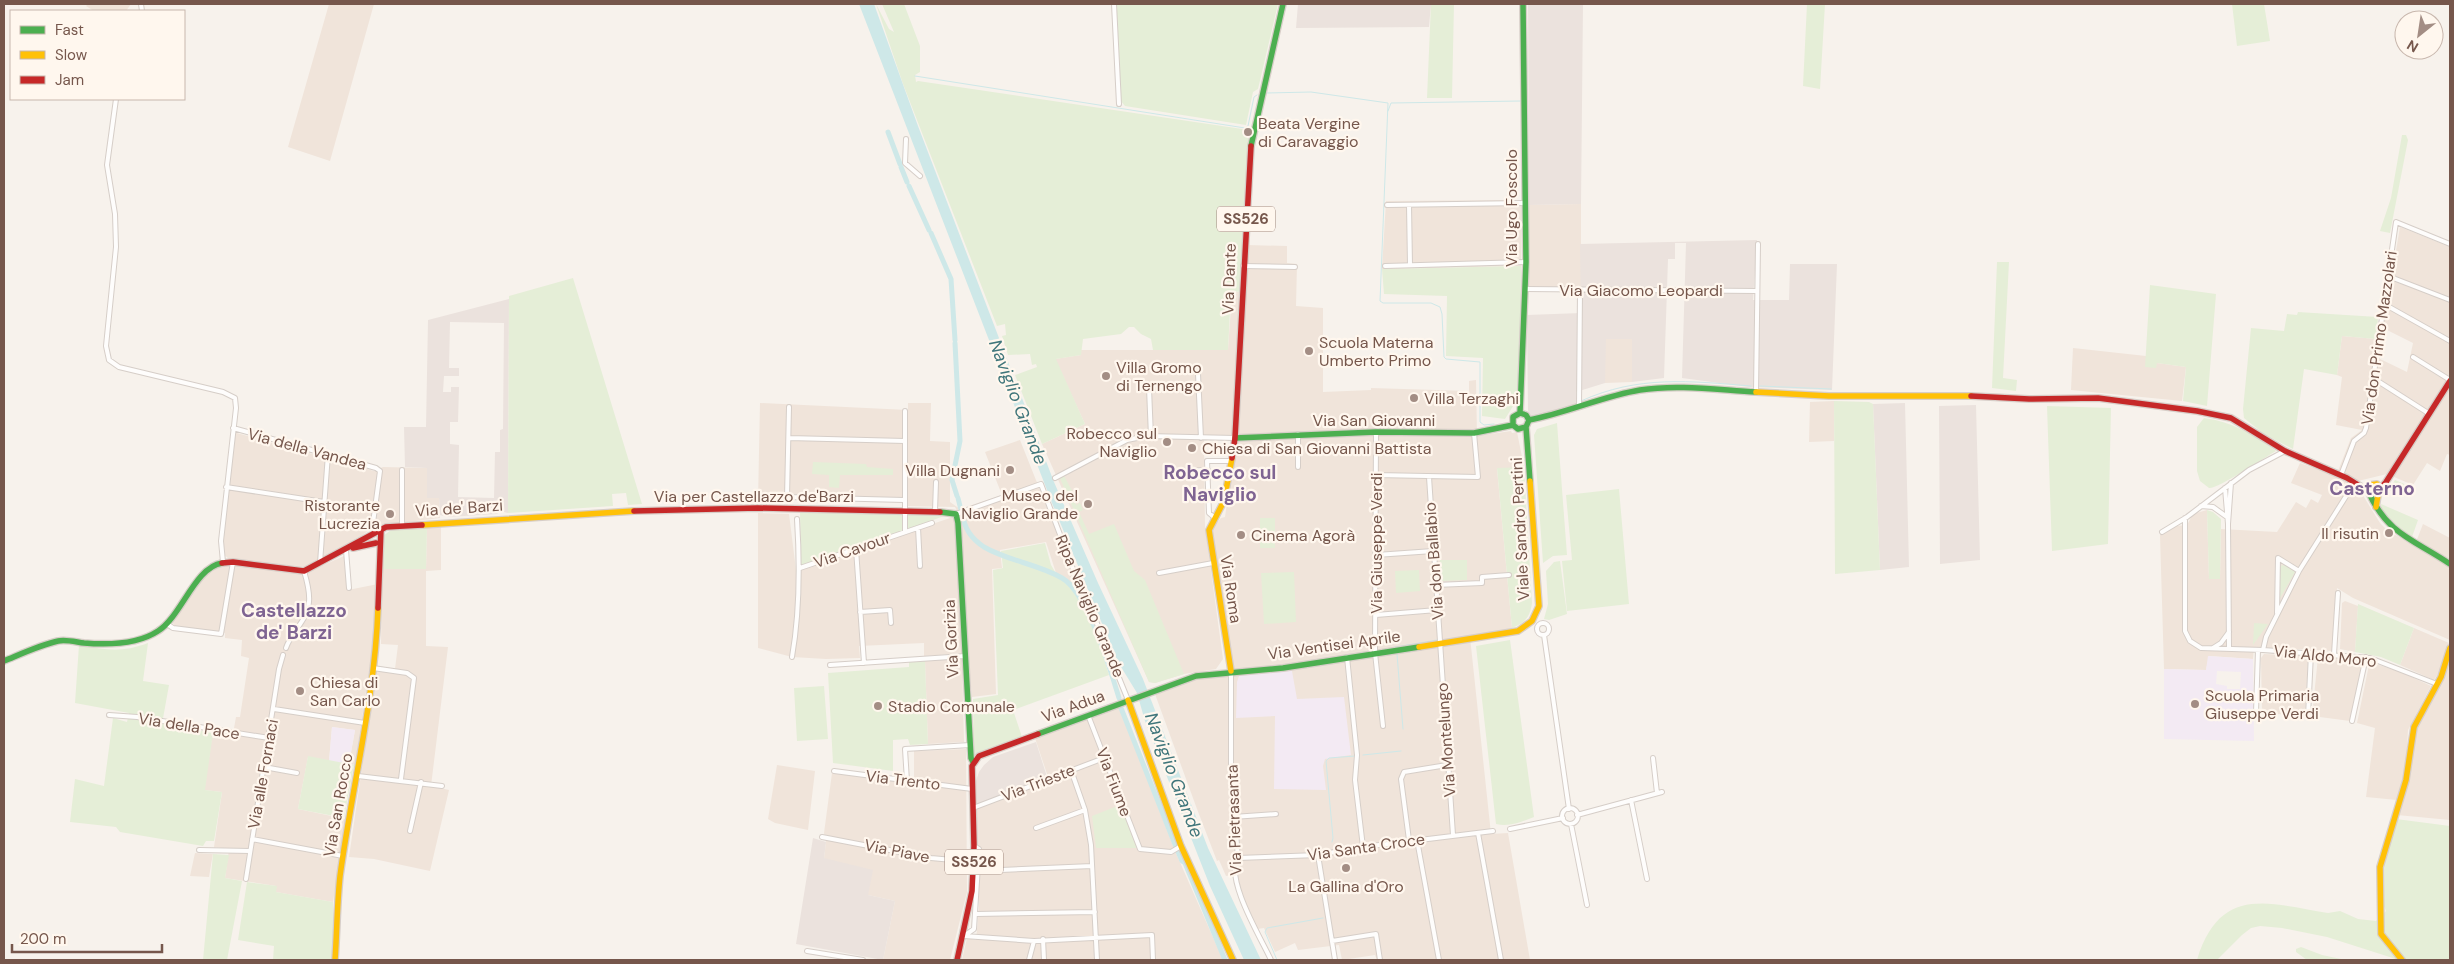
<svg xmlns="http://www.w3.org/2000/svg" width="2454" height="964" viewBox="0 0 2454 964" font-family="'DM Sans',sans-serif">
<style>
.residential{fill:#f0e4da}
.industrial{fill:#ebe2dd;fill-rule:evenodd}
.education{fill:#f3eaf3;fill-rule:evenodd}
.green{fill:#e5eed7}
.water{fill:#cee8e8}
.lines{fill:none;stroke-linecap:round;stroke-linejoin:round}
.stream{stroke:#cee8e8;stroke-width:1}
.canal{stroke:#cee8e8;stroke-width:5}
.street-casing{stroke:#d6cec8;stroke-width:6}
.fast-casing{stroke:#d7cec8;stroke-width:8}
.slow-casing{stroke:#d7cec8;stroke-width:8}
.jam-casing{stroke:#d7cec8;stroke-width:8}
.street{stroke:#fefdfc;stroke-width:4}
.fast{stroke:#4caf50;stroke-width:5.5}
.slow{stroke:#ffc107;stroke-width:5.5}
.jam{stroke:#c62828;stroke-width:5.5}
.poi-dot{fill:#a38d84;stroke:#fff7ee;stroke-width:2}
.labels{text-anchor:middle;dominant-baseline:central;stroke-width:4.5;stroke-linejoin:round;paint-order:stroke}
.shield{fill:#fff7ee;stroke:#9f877d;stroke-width:1}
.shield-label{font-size:15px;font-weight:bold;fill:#76574c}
.poi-label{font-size:16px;fill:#76574c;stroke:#fff7ee;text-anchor:start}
.street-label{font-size:16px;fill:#76574c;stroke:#fff7ee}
.water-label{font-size:18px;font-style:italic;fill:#40767b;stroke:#fff7ee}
.quarter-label{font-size:19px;font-weight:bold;fill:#7f6492;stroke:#fff7ee}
</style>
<rect width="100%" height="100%" fill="#f7f2ec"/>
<path class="residential" d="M88,4H131L126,11H94L86,6Z
M329,4H374L330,161L288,147Z
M1521,200V266L1382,269L1386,201Z
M1581,204V287H1529V205Z
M2400,227L2450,247V455L2447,454L2440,471L2427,463L2413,485L2387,474L2358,481L2338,471L2351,438L2362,430L2336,425L2342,377L2337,375L2342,336L2376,339L2374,356L2407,372L2413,343L2383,328Z
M1247,245L1287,246V263L1297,264L1296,306L1323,308V392L1371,390V388L1469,391V381L1476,380L1477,436L1511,431L1512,433L1517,432L1524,467L1497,469L1512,628L1470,637L1491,834L1508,833L1530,960H1377L1375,955L1342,960L1339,945L1298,950L1295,943L1275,952L1264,928L1257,929L1242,898L1237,874L1226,876L1219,860L1217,861L1197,809L1155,694L1191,681L1227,674L1232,668L1210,534L1214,526L1221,518L1225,517L1237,435Z
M1232,292H1240L1233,433L1229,436H1204L1205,527L1223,659L1216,669L1184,674L1155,683L1149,682L1042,444L1085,424L1055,359L1081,355V350H1228Z
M1605,339H1632V382L1605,383Z
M2073,348L2146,356V367L2157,363L2186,367L2182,401L2071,390Z
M1834,401V441L1809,442L1810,402Z
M760,403L908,410V403H931L930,441L950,442V502L960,509L1002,495L985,452L1020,440L1081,593H1078L1056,573L1046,542L1000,550L1002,568L992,569L996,694L972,697L968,653L924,656V643L859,646L860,658L826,659L792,657L758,648V513L789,514L796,570L959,515L955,507L906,506L905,498L782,494V501H758Z
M233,432L374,471L383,467L427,468V498H439L440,518L374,526L346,548L307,567L229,559L221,552Z
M2300,463L2328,473L2359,489L2380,523L2387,530L2450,567V640L2353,598L2337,588L2333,651L2254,647L2253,659L2209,656L2206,670L2164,669L2160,535L2176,526L2187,525L2193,514L2207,510L2209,579H2220L2221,529L2277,532L2296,502L2306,508L2311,499L2318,503L2322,495L2291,483Z
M2423,524L2450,538V563L2416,542Z
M441,526V570L426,571V646L448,647L431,786L449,790L430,871L374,859L349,857L377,666L395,669L398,645L381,644L382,569H426L427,528Z
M346,555L348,590L378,584L375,632L355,765L345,763L346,757L350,758L355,730L332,727L329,761L308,757L298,809L346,819L333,902L276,892V886L225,878L229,849L214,847L209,877L190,876L195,853L213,854L222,792L204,790L212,738L232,739L236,717H240L249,658L241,656L242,640L225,638V633L175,626L172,622L209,571L214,567L229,565L306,573Z
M2345,601L2358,606L2355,652L2340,649L2342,603Z
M2414,628L2449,643L2441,669L2434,680L2400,665Z
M2450,652V820L2397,815L2411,767L2415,730Z
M2264,654L2305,656L2308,659L2305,716L2262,713L2261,658Z
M2318,657L2360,660L2361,670L2350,721L2312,716Z
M962,659L964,742L928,744L925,661Z
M2373,663L2403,673L2431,686L2408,730L2406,765L2397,800L2366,797L2375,728L2357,723L2369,665Z
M1119,706L1175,851L1223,960H962L967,938L976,940L979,909V875L975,808L1049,780L1035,738Z
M966,749L967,892L950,960H883L895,901L868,895L824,858L826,842L824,833L832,773L914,784V751Z
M777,765L815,771L808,830L775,823L768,819Z"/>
<path class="industrial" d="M1298,4H1431L1429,27L1296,28Z
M1528,4H1583L1581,204L1529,205Z
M1757,240L1753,300H1789L1790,264H1837L1832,390L1749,387L1682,378L1686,243H1675V259H1668L1664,378L1632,382V339H1606L1605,383L1576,392V404L1531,417L1528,411L1527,315L1581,313L1580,244Z
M509,299L508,513L500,511L497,514L447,517L440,515L439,498H427V468L405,467L404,427H426L428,320ZM450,322L504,323L503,429L500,430V452H495L494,498L458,497L459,445L450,444V422H458L459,387H451V392H443L444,376H459V368H449Z
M1905,403L1909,567L1880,570L1873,404Z
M1976,405L1980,560L1940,564L1939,406Z
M1036,742L1048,780L977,806L976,781L979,772L984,765L993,757Z
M813,838L826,842L824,858L873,870L868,895L895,901L883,960L796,944Z"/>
<path class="education" d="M2208,656L2253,659L2254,741L2164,739V669L2206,670ZM2217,671L2241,672L2240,689H2227V686L2216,684Z
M1292,671L1297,699L1344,697L1351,755L1325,759L1323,766L1326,790L1274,789L1275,716L1236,718L1237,682L1239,676L1243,674Z
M332,727L355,730L350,758L346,757L345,763L329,761Z"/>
<path class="green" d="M876,4L889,29L894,32L882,4H904L920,46V72L915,75L916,82L918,81L1249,130L1240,292L1231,291L1228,350H1153L1151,339L1141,334L1134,327H1129L1121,334L1083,339L1081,355L1056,359L1085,424L1042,444L1015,375L1037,367L1036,364L1032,365L1030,354L1008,355L1002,336L1006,335L1005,324L997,326L903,84Z
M1116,4H1278L1258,89L1253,92L1246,125L1125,106L1121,101Z
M1431,4H1454L1452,98H1427Z
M1807,4H1825L1820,89L1803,86Z
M2232,4H2264L2270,41L2237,46Z
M2402,135H2406L2408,140L2390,233L2380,231L2391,198Z
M1997,262H2009L2003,378L2017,380L2016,391L1992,388Z
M1521,266L1520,395L1505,419L1482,416L1483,358L1446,356L1447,296L1384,294L1382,269Z
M573,278L642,504L628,505L626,493L612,494L613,506L508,513L509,296Z
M2150,285L2216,294L2207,406L2183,401L2186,367L2157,363L2156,368L2145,367Z
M2298,312L2378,317L2376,339L2342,336L2337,375L2304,369L2293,449L2264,434L2244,418L2243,409L2251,328L2284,331L2287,314L2297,315Z
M1834,401L1869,402L1873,404L1880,570L1835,574Z
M2047,406L2111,408L2108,544L2052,551Z
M2204,418C2233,422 2253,434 2276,451C2264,458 2218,489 2209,488L2200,481L2197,471V427Z
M1557,423L1567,555L1553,556L1543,563L1534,435L1537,429Z
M813,462L866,464L867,467L893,469V475H840L839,488L829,487V475L812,474Z
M1524,467L1532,603C1530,617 1525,623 1512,628L1497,468Z
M1063,474L1076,498V505L1080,503L1083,510L1079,512L1089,534L1114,524L1134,571L1145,580L1184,674L1155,683L1149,682L1059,476Z
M2395,480L2409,486L2402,496L2389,490Z
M1619,489L1629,604L1567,611L1562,561L1572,560L1566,495Z
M2381,504L2418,520L2412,537L2393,525L2381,510Z
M2207,510L2213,512L2221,519L2220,579H2209Z
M800,512L902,513L903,532L801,566Z
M905,513L941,514L944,516L906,530Z
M1260,518H1275V548H1260Z
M427,528L426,569H382L383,536L391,530Z
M1045,543L1051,565L1057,575L1081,598L1099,643L1109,675L1013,710L1022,737L974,756L973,699L998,695L993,570L1003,568L1001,551Z
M1440,560H1467V580L1441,581Z
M1560,561L1567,614L1549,620L1544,619L1548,604L1546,571L1554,562Z
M2284,565L2295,570V572L2279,600V566Z
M1419,570L1420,591L1396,593L1395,571Z
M1294,572L1296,622L1264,624L1261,573Z
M2358,604L2414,628L2400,665L2381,657L2355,652Z
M2254,623L2268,624L2253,645Z
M1510,640L1534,817C1521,822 1510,827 1496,824L1476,646Z
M148,643L143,681L169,685L162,724L213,733L205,790L222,792L214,841H206L203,846L120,832L116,827L70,822L75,779L104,786L113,718L127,722L129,713L75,703L79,645C107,650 121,653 148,643Z
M925,661L928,744L910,745L908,739L893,740V771L833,763L828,673L909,667V662Z
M824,686L828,739L797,741L794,688Z
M308,756L354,765L344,818L298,809Z
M1120,805L1137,848H1096L1092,816Z
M2396,819L2450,826V960H2399L2327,937L2282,928L2260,926L2251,928L2242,935L2217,960H2197C2220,885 2268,903 2328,913L2340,911L2358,919L2376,921L2386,911C2373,886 2389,845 2396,819Z
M213,854L229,855L225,878L242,881L227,960H203Z
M247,882L277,886L276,892L333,902L334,960H273L274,946L238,940Z
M2301,947L2322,955L2346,960H2307L2296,952V949Z"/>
<path class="water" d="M859,4H874L918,126L1054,482L1098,583L1143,679L1208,848L1261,960H1244L1210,886L1145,721L1137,693L1118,662L1052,503Z"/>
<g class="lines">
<path class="stream" d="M915,76L1245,128L1248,126L1254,97L1257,95
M1267,93L1311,92L1388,103L1380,301L1383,303H1431L1440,307L1442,314L1444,357L1446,359L1480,362V422L1484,425L1494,424
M1388,111L1391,103L1521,101
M1760,386L1831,389
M1581,401C1638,375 1690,381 1751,386
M1395,647L1437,640
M1397,654L1403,729
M1363,755L1401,751
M1332,842L1333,838L1326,761L1329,758L1355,756
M1277,960L1265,932L1267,928L1323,918"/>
<path class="canal" d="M888,132L900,164
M901,167L907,182
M909,186L929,230
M931,233L951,279L955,340
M955,343L960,441L952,480L957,496
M958,498L961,510
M963,515C964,529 972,539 984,547C1008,561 1038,564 1062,578C1088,593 1110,669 1119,698
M1121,708L1176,847L1182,861L1185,863L1225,960"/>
<g class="street-casing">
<path id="street" d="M141,4L142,11
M1114,4L1119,104
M116,99L107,165L115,214L116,247L106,346L109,360L119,367L223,392L235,398L236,408L221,541L223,562
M906,139L905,163L920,176
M1387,205L1525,203
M1409,205L1410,265
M1243,266L1295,267
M1385,266L1526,262
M2388,276L2450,300
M1525,289L1756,291
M2384,304L2450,341
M2413,357L2450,380
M1198,374L1201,438
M2373,378L2428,413
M1149,388L1151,437
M1756,393L1758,244
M789,407L787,497L904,500
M1579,407L1580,290
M233,428L376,468L380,471L373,523L376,531
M1376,432L1375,653L1383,726
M789,438L905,441
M1298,467V434
M1179,471L1208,470
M1376,475L1478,477L1474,433
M2341,475L2354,441L2364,433L2366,428L2396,222L2450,244
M1429,477L1453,835
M1055,478L1127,440L1147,436L1235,438
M226,487L324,502
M2225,488L2228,524L2231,483
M2201,506L2213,507L2227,517
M935,511L936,482
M956,514L1041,484L1073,569L1089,604L1128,700
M1215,518L1209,513L1207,461H1230
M2185,518V631L2190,641L2201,648L2263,650L2370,658L2437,684
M2228,524L2229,649
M402,525V470
M918,528L920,566
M905,532V411
M2162,532L2187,517L2249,470L2285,451
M856,549L864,663
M346,550L349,588
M1376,555L1433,551
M320,563L328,454
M800,568L932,523
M1159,573L1213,563
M1436,585L1482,583V577L1509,575
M860,612L890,610L891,623
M2277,613L2278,558L2299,571
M1376,615L1437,610
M1537 629a6 6 0 1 1 12 0a6 6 0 1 1-12 0Z
M167,624L173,628L221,634L233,562
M1544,635L1569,809
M286,648C291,632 308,620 309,602C310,592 307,581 304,571
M2213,648L2221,643L2229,632
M2263,650L2266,637L2299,571L2355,482
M2334,654L2338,593
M792,657C800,611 800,566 797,519
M1347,657L1357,755L1355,780L1363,847
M830,665L965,656
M373,668L407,673L414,678L401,779
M1231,671V771L1238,858C1224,878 1262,940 1271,960
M274,709L365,723
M2256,712L2258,650
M109,715L137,717L269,738
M1088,715L1140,849L1171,852L1181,846
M2308,716L2311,653
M2352,721L2366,657
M1653,758L1657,793
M264,767L297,773
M1071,770L1085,810L1091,845L1097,960
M834,771L972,789
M358,776L442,786
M907,781L905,749L970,745
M1631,800L1647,879
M973,808L1104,758
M1562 816a8 8 0 1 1 16 0a8 8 0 1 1-16 0Z
M1577,815L1662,792
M1233,817L1276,814
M1571,824L1587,905
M1036,828L1085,810
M1510,829L1563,818
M410,831L421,782
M1478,833L1501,960
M822,837L931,858L974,862
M252,839L343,856
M1409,840L1401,779L1404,772L1447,765
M1417,840L1439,960
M199,850L250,851
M1318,855L1335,960
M1238,858L1318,855L1363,847L1493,831
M978,871L1092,866
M246,879L279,669L283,655
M976,914L1095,912
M964,936L974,929L979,849L974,846
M964,936L1034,941L1029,960
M1043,939L1044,960
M1034,941L1152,935L1153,960
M1332,941L1376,934L1380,960
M807,951L863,960"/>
</g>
<g class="fast-casing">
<path id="fast" d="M1251,146L1283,4
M1520,413L1526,262L1523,4
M1520,413L1513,417V425L1518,429L1526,427
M1520,413L1526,415L1529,420L1526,427L1530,481
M1529,420C1567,413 1603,396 1640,390C1678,384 1718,390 1756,392
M1235,438L1376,432L1474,433L1513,425
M2369,493C2388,535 2415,540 2450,564
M940,512L956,514L958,523L971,758L973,762
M4,661C21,654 40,645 58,641C65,639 76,642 84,643C108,645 137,645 158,631C181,617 195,567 222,563
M1038,734L1196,676L1283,668L1419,647"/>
</g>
<g class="slow-casing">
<path id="slow" d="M1756,392L1829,396H1971
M2369,492V485L2377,484L2379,489L2376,507
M422,525L634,511
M1419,647L1518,631L1532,621L1539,606L1530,481
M1231,671L1209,530L1224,501L1232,458
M1128,700L1181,846L1233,960
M335,960C337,932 337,904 340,876C352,787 375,698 378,608
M2402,960L2381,934L2380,867L2406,780L2414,727L2441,677L2450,648"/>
</g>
<g class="jam-casing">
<path id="jam" d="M1971,396L2029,399L2098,398L2197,411L2231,418L2285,451L2347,478L2368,491
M1232,458L1235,438L1251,146
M2378,491L2386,482L2450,381
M634,511L758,508L940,512
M353,548L376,543
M222,563L233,562L304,571L386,527L422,525
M378,608L381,529
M957,960L972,891L974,846L972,766L979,756L1038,734"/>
</g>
<use href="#street" class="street"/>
<use href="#fast" class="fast"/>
<use href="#slow" class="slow"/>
<use href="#jam" class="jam"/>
</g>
<g class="poi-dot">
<circle cx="1248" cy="132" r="5"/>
<circle cx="1309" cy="351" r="5"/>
<circle cx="1106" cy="376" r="5"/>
<circle cx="1414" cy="398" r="5"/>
<circle cx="1167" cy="442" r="5"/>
<circle cx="1192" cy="448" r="5"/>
<circle cx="1010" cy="470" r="5"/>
<circle cx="1088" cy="504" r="5"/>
<circle cx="390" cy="514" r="5"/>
<circle cx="2389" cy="533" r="5"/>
<circle cx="1241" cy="535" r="5"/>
<circle cx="300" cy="691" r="5"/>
<circle cx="2195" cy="704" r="5"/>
<circle cx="878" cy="706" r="5"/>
<circle cx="1346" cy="868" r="5"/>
</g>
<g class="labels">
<g class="shield">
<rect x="1217" y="206.5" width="58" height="25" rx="4"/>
<rect x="945" y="849.5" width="58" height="25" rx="4"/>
</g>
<g class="shield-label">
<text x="1246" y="219">SS526</text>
<text x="974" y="862">SS526</text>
</g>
<g class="poi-label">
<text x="1258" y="123">Beata Vergine<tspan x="1258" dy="18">di Caravaggio</tspan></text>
<text x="1319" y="342">Scuola Materna<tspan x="1319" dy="18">Umberto Primo</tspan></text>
<text x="1116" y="367">Villa Gromo<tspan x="1116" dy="18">di Ternengo</tspan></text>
<text x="1424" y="398">Villa Terzaghi</text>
<text x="1157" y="433" text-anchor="end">Robecco sul<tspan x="1157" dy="18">Naviglio</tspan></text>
<text x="1202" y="448">Chiesa di San Giovanni Battista</text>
<text x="1000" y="470" text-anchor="end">Villa Dugnani</text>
<text x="1078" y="495" text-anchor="end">Museo del<tspan x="1078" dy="18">Naviglio Grande</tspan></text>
<text x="380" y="505" text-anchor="end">Ristorante<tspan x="380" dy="18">Lucrezia</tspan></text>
<text x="2379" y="533" text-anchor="end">Il risutin</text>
<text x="1251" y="535">Cinema Agorà</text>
<text x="310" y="682">Chiesa di<tspan x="310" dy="18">San Carlo</tspan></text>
<text x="2205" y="695">Scuola Primaria<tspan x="2205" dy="18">Giuseppe Verdi</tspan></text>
<text x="888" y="706">Stadio Comunale</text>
<text x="1346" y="886" text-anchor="middle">La Gallina d'Oro</text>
</g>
<g class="street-label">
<text transform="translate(1511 208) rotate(-90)">Via Ugo Foscolo</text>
<text transform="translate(1229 279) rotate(-88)">Via Dante</text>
<text x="1641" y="290">Via Giacomo Leopardi</text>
<text transform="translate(2379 338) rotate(-82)">Via don Primo Mazzolari</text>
<text x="1374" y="420">Via San Giovanni</text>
<text transform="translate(307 449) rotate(15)">Via della Vandea</text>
<text x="754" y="496">Via per Castellazzo de'Barzi</text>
<text transform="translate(459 508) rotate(-4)">Via de' Barzi</text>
<text transform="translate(1520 529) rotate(-93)">Viale Sandro Pertini</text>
<text transform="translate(1376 543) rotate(-90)">Via Giuseppe Verdi</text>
<text transform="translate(852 550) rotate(-19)">Via Cavour</text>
<text transform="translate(1434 561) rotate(-94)">Via don Ballabio</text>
<text transform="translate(1231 589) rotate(81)">Via Roma</text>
<text transform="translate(1090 606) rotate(67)">Ripa Naviglio Grande</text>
<text transform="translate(951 639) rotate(-93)">Via Gorizia</text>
<text transform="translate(1334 645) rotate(-8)">Via Ventisei Aprile</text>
<text transform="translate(2325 656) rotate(6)">Via Aldo Moro</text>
<text transform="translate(1073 706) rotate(-20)">Via Adua</text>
<text transform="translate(189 726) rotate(9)">Via della Pace</text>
<text transform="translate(1446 740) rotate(-94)">Via Montelungo</text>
<text transform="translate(263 774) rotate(-80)">Via alle Fornaci</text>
<text transform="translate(903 780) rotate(7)">Via Trento</text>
<text transform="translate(1114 782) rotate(69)">Via Fiume</text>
<text transform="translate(1038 783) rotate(-21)">Via Trieste</text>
<text transform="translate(338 805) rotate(-80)">Via San Rocco</text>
<text transform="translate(1234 820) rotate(-92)">Via Pietrasanta</text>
<text transform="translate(1366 847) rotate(-8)">Via Santa Croce</text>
<text transform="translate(897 851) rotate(11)">Via Piave</text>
</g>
<g class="water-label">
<text transform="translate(1018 402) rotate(69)">Naviglio Grande</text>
<text transform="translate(1174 775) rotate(69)">Naviglio Grande</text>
</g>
<g class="quarter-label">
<text x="1220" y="472">Robecco sul<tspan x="1220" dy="22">Naviglio</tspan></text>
<text x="2372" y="488">Casterno</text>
<text x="294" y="610">Castellazzo<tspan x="294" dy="22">de' Barzi</tspan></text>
</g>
</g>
<rect width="2454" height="964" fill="none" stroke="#76574c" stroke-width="10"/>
<rect x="10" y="10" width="175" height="90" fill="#fff7ee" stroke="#c8b7ad"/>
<rect x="20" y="26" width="25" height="8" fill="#4caf50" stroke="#c8b7ad"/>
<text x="55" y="35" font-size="15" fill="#76574c">Fast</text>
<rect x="20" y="51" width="25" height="8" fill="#ffc107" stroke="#c8b7ad"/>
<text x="55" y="60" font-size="15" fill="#76574c">Slow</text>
<rect x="20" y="76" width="25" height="8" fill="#c62828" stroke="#c8b7ad"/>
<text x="55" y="85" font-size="15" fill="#76574c">Jam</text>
<g transform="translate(2419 35) rotate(210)"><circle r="24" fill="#fff7ee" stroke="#c8b7ad"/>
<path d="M0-4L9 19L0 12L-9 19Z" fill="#a38d84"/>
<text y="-8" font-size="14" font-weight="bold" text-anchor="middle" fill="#76574c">N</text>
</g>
<path d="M12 944v8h150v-8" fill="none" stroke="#76574c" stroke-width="2.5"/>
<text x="20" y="944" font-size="15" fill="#76574c" stroke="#fff7ee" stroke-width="4" paint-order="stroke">200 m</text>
</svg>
